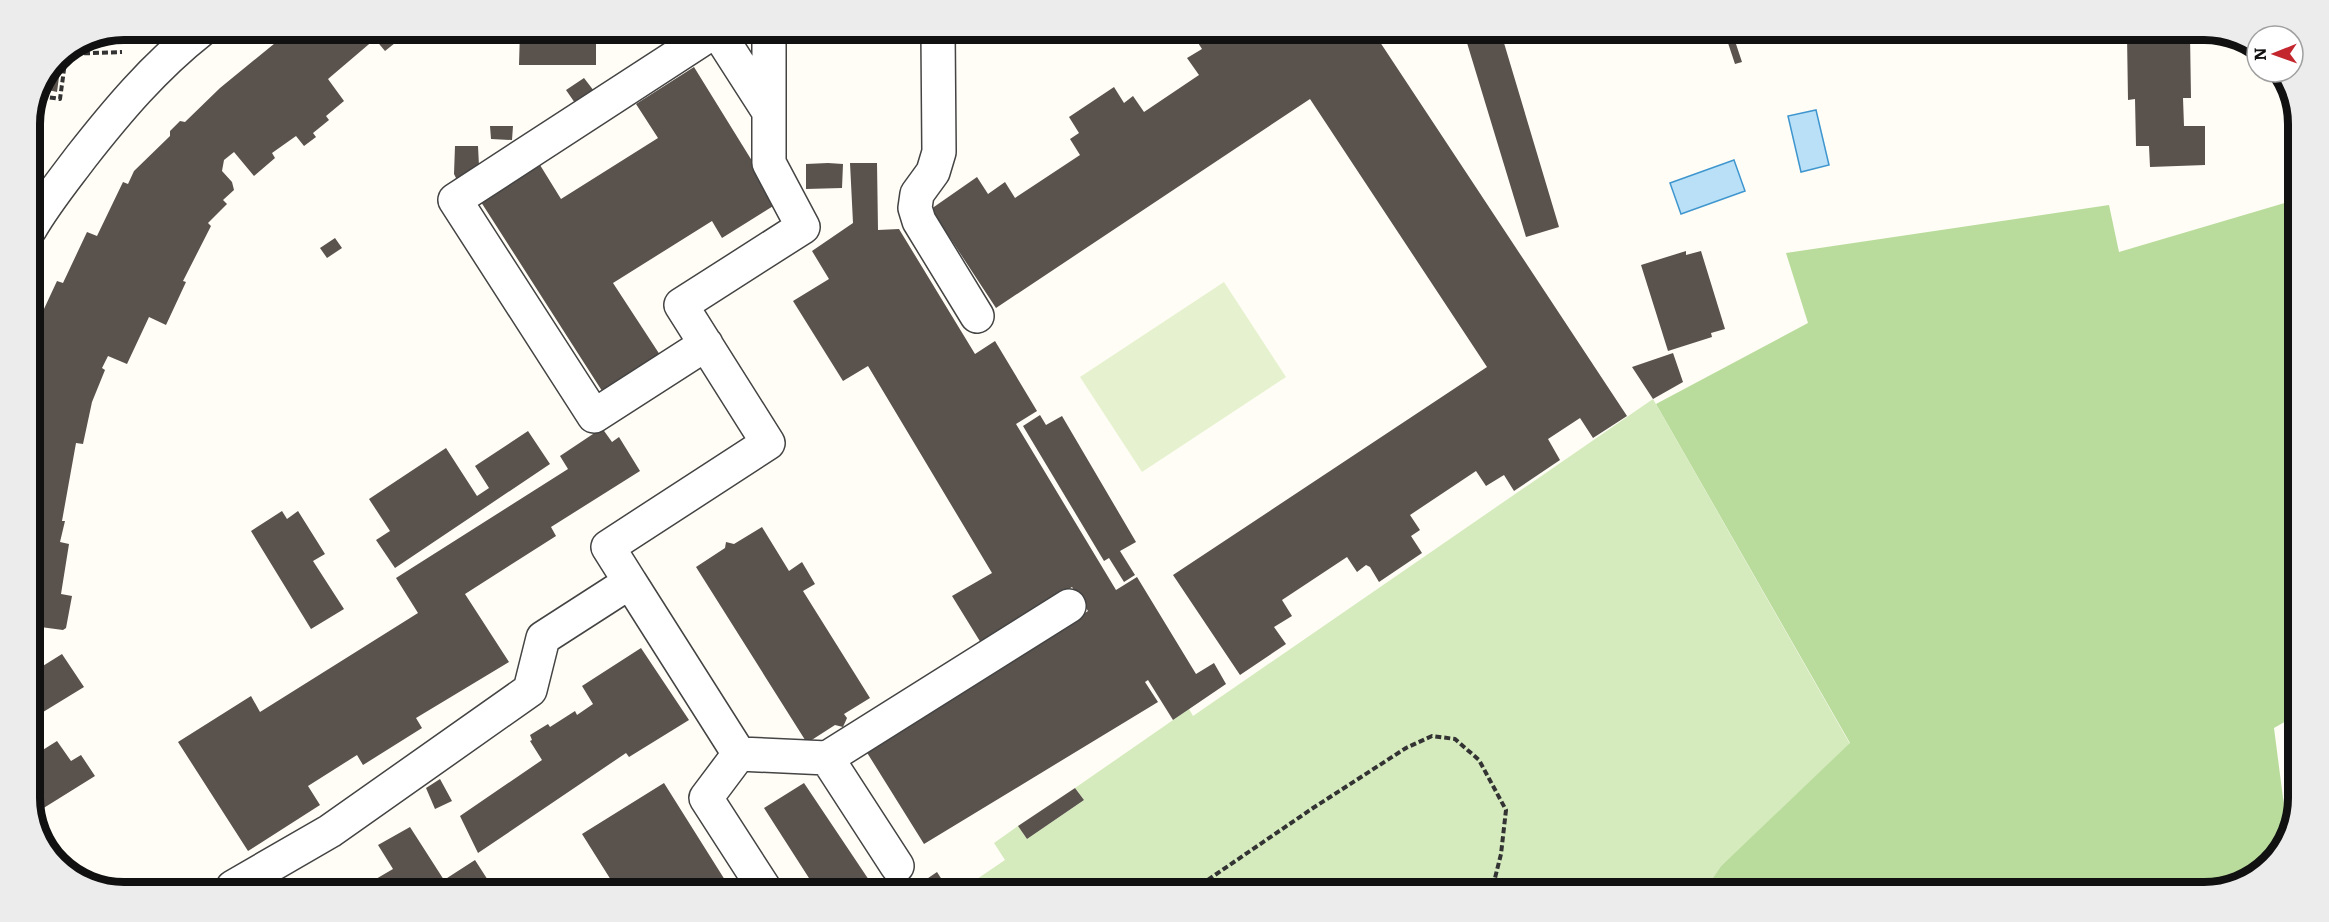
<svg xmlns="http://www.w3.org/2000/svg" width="2329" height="922" viewBox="0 0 2329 922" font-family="Literata,serif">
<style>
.green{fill:#d5ebbd}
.forest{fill:#b9dc9c}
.pitch{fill:#e6f2cf}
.water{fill:#b9e0f7;stroke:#3f96cf;stroke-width:1.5}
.building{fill:#5a524d}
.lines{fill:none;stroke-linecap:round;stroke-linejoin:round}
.minor-casing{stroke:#444;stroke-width:36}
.path{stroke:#333;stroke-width:4;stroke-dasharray:6 3;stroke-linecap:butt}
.minor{stroke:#fff;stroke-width:33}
.rim{fill:none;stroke:#111;stroke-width:8}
</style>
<rect width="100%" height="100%" fill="#fffdf5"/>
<path class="green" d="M1653,399L1850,744L1721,866L1704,891L981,888L977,879L1005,860L994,843L1018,826L1027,839L1084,800L1075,788L1189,709L1193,716Z"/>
<path class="forest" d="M2298,199L2295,716L2274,728L2286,821L2290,833L2257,876L2205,892L1704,891L1721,866L1850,743L1656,404L1808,323L1786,253L2109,205L2119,252Z"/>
<path class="pitch" d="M1224,282L1286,377L1142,472L1080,377Z"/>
<path class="water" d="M1816,110L1829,165L1801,172L1788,116Z
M1734,160L1745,191L1681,214L1670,183Z"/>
<path class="building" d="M291,30L410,31L385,51L375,39L328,79L344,101L326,116L329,120L313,133L316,137L304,146L296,136L272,153L275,158L254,176L234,152L224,160L222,171L232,182L234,190L223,200L227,204L208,223L211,226L183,281L186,282L166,325L149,317L127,364L108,356L102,368L105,370L92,402L83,444L76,443L62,521H65L60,542L69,544L61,594L72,596L66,628L63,630L33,626L31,638L38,646L30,650V339L57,281L63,283L87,232L97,236L123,182L128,184L134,171L170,136V131L180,121L185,122L220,88Z
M520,31H596V65H519Z
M1196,33H1374L1627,416L1593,438L1580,418L1548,439L1560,460L1514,491L1504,475L1486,486L1476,471L1410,515L1420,530L1411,536L1422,553L1379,582L1370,567L1366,565L1357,572L1347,557L1282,600L1292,616L1274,627L1286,644L1240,675L1173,575L1487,367L1310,99L996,308L931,209L977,177L988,194L1005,182L1015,198L1080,155L1070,139L1079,133L1069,117L1114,87L1124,103L1133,96L1144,112L1199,75L1187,58L1202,49L1193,35Z
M1464,33H1501L1559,227L1526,237Z
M1725,34H1745L1734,38L1742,62L1735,64Z
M2127,35H2190L2191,98H2183L2184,126H2205V165L2150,167L2149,146H2136L2135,99L2128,100Z
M56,61L61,62L57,92L44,89Z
M694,67L778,203L722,238L712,221L613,283L662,358L604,394L481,202L540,165L561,199L658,138L636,104Z
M584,78L594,91L575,103L566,90Z
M490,126H513L512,140L491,139Z
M455,146H478L479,166L457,180L454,174Z
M828,163L843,164L842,188L806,189V164Z
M850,163H877L878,230L899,229L975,354L995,341L1037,411L1016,424L1116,590L1137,577L1196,674L1214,663L1226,684L1173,720L1148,680L1145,682L1158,702L924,844L866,751L1088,611L1072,587L981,643L952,596L992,573L868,366L843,381L793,301L829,279L812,251L853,223Z
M335,238L342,248L327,258L320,248Z
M1686,251V255L1701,251L1725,329L1711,333L1712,337L1668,351L1641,265Z
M1673,353L1683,382L1653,399L1632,367Z
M1040,415L1046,425L1062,416L1136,542L1120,551L1135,575L1124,582L1109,558L1104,561L1023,426Z
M602,428L612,442L619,437L640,471L551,527L556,536L465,594L509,662L416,718L422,728L363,765L357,755L308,786L320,805L248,851L178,742L251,696L260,712L418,613L396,578L568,469L560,456Z
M528,431L550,464L395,568L376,540L390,531L369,499L446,448L477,496L489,488L475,466Z
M282,511L287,519L298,511L325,554L313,561L344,609L311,629L251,531Z
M762,527L789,571L802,562L815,584L803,591L870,698L844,714L847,718L843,727L835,725L807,743L696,567L725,548L726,542L734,544Z
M641,648L689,720L629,757L626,753L478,853L460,816L542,760L530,741L532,740L530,735L548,724L550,727L575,711L577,715L593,704L582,686Z
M62,654L84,687L30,720V674Z
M57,741L71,761L81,755L95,776L34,814L30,804V758Z
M440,779L452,801L435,809L426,788Z
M664,783L730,888H616L582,834Z
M804,783L875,889H816L764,808Z
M1075,788L1084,800L1027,839L1018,826Z
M410,827L444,880L475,860L493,888H372L369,883L393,869L378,845Z
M937,872L948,889H912Z"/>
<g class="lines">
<g class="minor-casing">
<path id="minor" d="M717,31L769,112
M938,32L939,152L933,172L917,194L915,208L919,221L977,316
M30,229C45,203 63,181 81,157C117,111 154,67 201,30
M706,344L594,416L455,200L715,31
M630,582L608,547L768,443L681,305L803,227L769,163V32
M739,754L827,758L897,866
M827,758L1069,606
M233,887L330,831L530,690L543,638L630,582L739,754L706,798L764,888"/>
</g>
<path class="path" d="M66,54L122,52
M41,96L60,99L66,55
M1193,890L1313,808L1406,748L1432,736L1455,739L1479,760L1506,810L1501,854L1492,890"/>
<use href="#minor" class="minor"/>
</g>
<path d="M0 0H2329V922H0ZM124 40H2204A84 84 0 0 1 2288 124V798A84 84 0 0 1 2204 882H124A84 84 0 0 1 40 798V124A84 84 0 0 1 124 40Z" fill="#ececec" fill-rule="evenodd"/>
<path class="rim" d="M124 40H2204A84 84 0 0 1 2288 124V798A84 84 0 0 1 2204 882H124A84 84 0 0 1 40 798V124A84 84 0 0 1 124 40Z"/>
<g transform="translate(2275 54) rotate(269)"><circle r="28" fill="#ffffff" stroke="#a0a0a0" stroke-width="1.5"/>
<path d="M0-4.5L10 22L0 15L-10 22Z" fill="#c4262e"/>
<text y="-9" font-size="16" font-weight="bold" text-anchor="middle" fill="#111111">N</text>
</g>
</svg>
